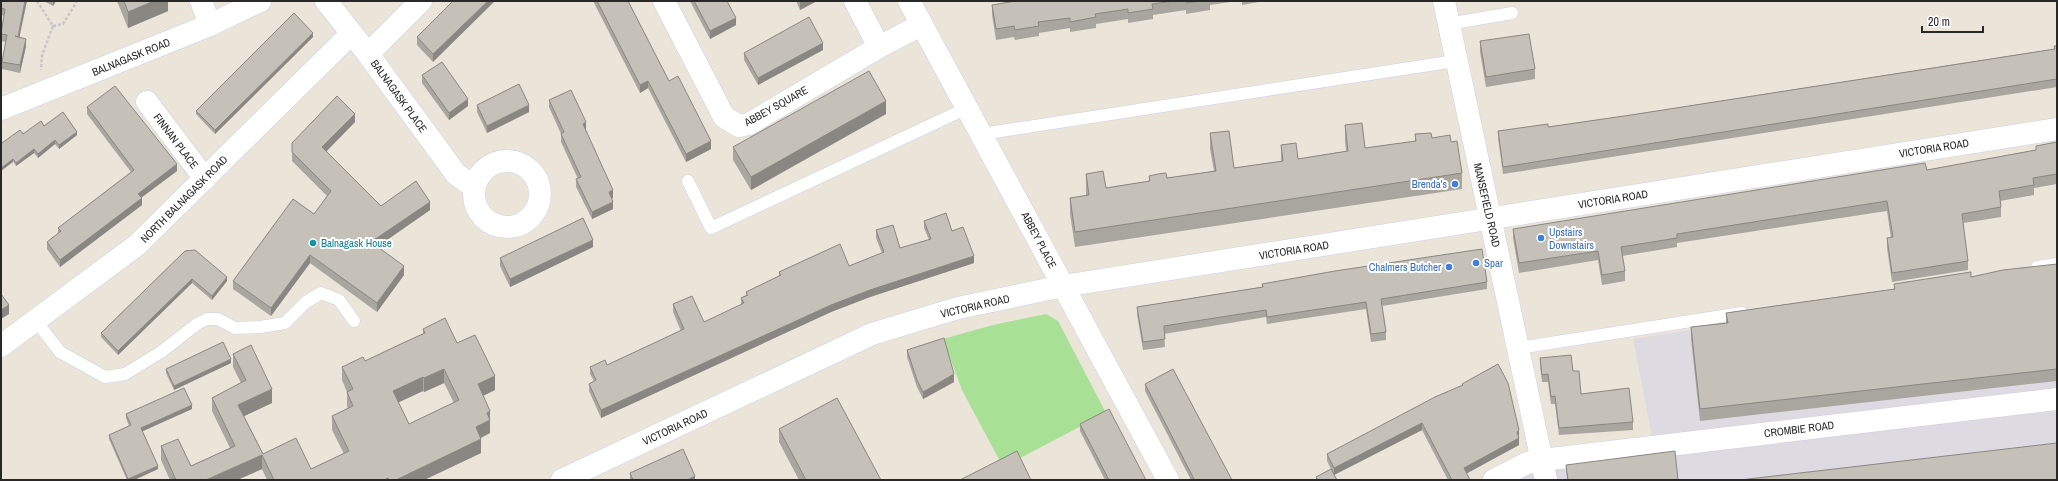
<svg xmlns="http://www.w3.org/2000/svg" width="2058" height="481" viewBox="0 0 2058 481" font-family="'Archivo Narrow',sans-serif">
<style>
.industrial{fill:#dddae2}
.green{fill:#a8e096}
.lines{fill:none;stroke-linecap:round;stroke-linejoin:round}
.service-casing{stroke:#cfd0e1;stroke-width:13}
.minor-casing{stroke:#cfd0e1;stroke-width:23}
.tertiary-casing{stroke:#cfd0e1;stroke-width:23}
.path{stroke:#c7c7c7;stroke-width:2.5;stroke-dasharray:3 2;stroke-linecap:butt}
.service{stroke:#fff;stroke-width:12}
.minor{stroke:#fff;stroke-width:22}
.tertiary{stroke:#fff;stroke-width:22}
.wall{fill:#a9a69f;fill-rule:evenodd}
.shaded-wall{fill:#8a8782}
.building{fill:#c5c1b9;stroke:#8a8782;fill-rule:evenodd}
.shop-dot{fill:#3f7fe0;stroke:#fff;stroke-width:1.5}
.culture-dot{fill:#0f9aa8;stroke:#fff;stroke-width:1.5}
.labels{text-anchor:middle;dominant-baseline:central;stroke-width:4;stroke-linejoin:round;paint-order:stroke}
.street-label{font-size:11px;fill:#282828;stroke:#fff}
.shop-label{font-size:11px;fill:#366cbe;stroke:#fff;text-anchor:end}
.culture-label{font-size:11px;fill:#0d838f;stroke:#fff;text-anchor:start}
</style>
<rect width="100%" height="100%" fill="#eae4d9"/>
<path class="industrial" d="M2057,272V480H1502L1542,460L1654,447L1633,339Z"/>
<path class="green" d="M1046,314L1058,321L1106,413L1003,467L962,390L943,339L993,325Z"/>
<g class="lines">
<g class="service-casing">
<path id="service" d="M1448,24L1512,13
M982,134L1455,61
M688,181L711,228L967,108
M2037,267L2057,264
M36,321L60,352L105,377L125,374L161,352L197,324L207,319H218L235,328L260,327L285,323L306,302L321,293L339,300L354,321
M1518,348L1742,313"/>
</g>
<g class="minor-casing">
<path id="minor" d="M201,1L210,25
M326,1L368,54L456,174L474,187
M664,1L724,117L739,126L749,124L879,47L921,25
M855,1L879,47
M909,1L1168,480
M1444,1L1546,480
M368,54L421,1
M147,102L205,179
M474 194a33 33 0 1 1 66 0a33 33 0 1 1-66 0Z
M1,346L137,245L351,34
M1494,480L1527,463L1542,460L2057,399"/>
</g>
<g class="tertiary-casing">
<path id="tertiary" d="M1,109L210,25L260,1
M562,480L872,334L958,308L1063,286L2057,129"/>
</g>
<path class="path" d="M37,1L53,26L42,55L41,70
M53,26L63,24L77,1"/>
<use href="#service" class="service"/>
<use href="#minor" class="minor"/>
<use href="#tertiary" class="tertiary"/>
</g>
<path class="wall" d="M1,1L20,37L26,46L20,73L2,69V62L6,42L1,41V31L4,16L1,15Z
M44,1H56L53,6Z
M117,1H168V11L128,28Z
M453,1L433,62L417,45V37Z
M593,1H628L669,81L711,149L686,162L648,88L640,93Z
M690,1H727L736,25L710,39Z
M796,1H817L800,10Z
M1016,1H1237L1210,5V10L1186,14V10L1153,15V19L1128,23V19L1096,24V28L1070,32V28L1039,33V36L1015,40L1014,37L996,40L992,15V5Z
M1242,1H1264L1242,5Z
M313,37L215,134L196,114V111Z
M1480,41L1535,69V79L1486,87L1480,52Z
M2054,46H2057V87L1503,174L1498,138V131L1548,127L1631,115L2054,49Z
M823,50L758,85L744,60V53Z
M422,75L468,106L449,120L422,83Z
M549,100L586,130H585L613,198H612L613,209L592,219L576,187V179H578L561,142V134L549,107Z
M477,105L529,112L487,133L477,112Z
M87,107L177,171L141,198L142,205L60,267L47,249V242L58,234V228L131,172L87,114Z
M886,114L751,190L733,160V147Z
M355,122L326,151L381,206L430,210L377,247L404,275L377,312L310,263L271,316L233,289V281L314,214L327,196L292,161V143Z
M1345,125L1365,148L1415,141V134L1451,142L1462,173V189L1075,247L1070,214V198L1086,196V174L1106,188L1149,181V176L1167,178L1214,171L1210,149V133L1234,168L1281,162V145L1298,159L1346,151L1345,141Z
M44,126L77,135L59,149L55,144L38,158L34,153L16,166L2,143Z
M2057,142V184L2034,188V195L2000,201L2001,207V217L1963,223L1968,261V270L1892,282L1887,248V238H1891L1887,211L1677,243V247L1622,256L1625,271V281L1602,285L1598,260L1519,273L1513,238V229L1927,170L2036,150V146Z
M924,221L952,231L974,263L870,297L831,312L601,418L589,391V384L594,381L590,374V367L607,365L681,331L673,312V304L704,322L741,305V298L746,295V292L779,276V272L849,266L882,253L876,238V230L900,248L929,240L924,228Z
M593,247L510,287L500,266V258Z
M185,251L227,281L212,300L192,283L118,355L101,337V333Z
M2057,264V381L1700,421L1691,339V327L1726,323V313L1894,289V284L1971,277Z
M1487,282V289L1382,306L1386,332V340L1371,342L1366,309L1267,324L1266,317L1164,334L1165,347L1143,350L1137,314V307L1262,287V284Z
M423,329L457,343L495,390L483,396L490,411V433L481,438V453L424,480H267L262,469L237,480H170L161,460V446L191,466L230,448L212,411V398L241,383L233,367V354L272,403L244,416L263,454L311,469L344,454L332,430V416L348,409L347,406V392L342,380V367L365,361L423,334ZM444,383L454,403L409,424L398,402L423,391L424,392Z
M907,350L954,382L923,399L917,387L907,357Z
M1540,358L1573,371L1581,394L1633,422V430L1559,435L1555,404H1551L1548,382H1542L1540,365Z
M231,363L174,390L166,373V369Z
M1145,384L1232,480H1191L1145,391Z
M1462,384L1519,437V445L1466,473L1470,480H1448L1422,430L1334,475L1337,480H1316V477L1333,473L1327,461V454L1462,386Z
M192,409L142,431L158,469L134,480H127L109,439V435L129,426L126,418V414Z
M1080,424L1146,480H1105L1080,431Z
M779,429L881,480H799L779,442Z
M1566,465L1678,480H1567Z
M630,473L695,480H630Z"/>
<path class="shaded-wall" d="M25,1H27L18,44V37Z
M53,1H56L53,6Z
M154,1H168V11L128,28V12Z
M488,1H495L433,62V54Z
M803,1H817L800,10V2Z
M736,18V25L710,39V31Z
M313,33V37L215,134V130Z
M26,39V46L20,73V65Z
M823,43V50L758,85V78Z
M648,81V88L640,93V85Z
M468,99V106L449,120V113Z
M886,101V114L751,190V177Z
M529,105V112L487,133V126Z
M355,114V122L322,156V147Z
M586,122V130L583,131V124Z
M77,132V135L59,149V145Z
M55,140V144L38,158V154Z
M711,141V149L686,162V154Z
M34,149V153L16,166V163Z
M13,159V162L1,171V168Z
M177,164V171L138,200V194Z
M613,190V198L609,200V192Z
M142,198V205L60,267V260Z
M430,202V210L371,251V242Z
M613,202V209L592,219V212Z
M593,240V247L510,287V279Z
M310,255V263L271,316V308Z
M974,256V263L870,297L831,312L601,418V410L831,305L870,290Z
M404,266V275L377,312V303Z
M227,277V281L212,300V296Z
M192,279V283L118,355V351Z
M9,305V314L1,319V310Z
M231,359V363L174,390V386Z
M444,369V383L424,392V378Z
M954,374V382L923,399V392Z
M495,376V390L478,398V384Z
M423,377V391L393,405V391Z
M272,389V403L238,419V405Z
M192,405V409L141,432V428Z
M490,411V433L476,440V427L487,413Z
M1422,423V430L1334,475V468Z
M1519,430V437L1517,439V432Z
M1519,438V445L1464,475V468Z
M481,439V453L424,480H396Z
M262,455V469L237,480H206Z
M158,466V469L134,480H128V479Z
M695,476V480H687Z"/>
<path class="building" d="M1,1H25L18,37L15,36L26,39L20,65L2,62L7,35L1,34L5,9L1,8Z
M124,1H154L128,12Z
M453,1H488L433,54L417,37Z
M597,1H628L669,81L678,76L711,141L686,154L648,81L640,85Z
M694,1H727L736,18L710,31Z
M1016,1H1174L1152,4L1153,9L1128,13V9L1095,14L1096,17L1070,22V18L1038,22L1039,26L1015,30L1014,26L996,29L992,5Z
M1186,1H1200L1186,3Z
M294,13L313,33L215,130L196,111Z
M809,17L823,43L758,78L744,53Z
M1529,34L1535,69L1486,77L1480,41Z
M2054,46H2057V79L1503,167L1498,131L1548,124V127L1631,115L2055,49Z
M442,62L468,99L449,113L422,75Z
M869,71L886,101L751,177L733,147Z
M519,84L529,105L487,126L477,105Z
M115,86L177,164L138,194L142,198L60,260L47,242L61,231L58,228L134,170L87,107Z
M571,90L586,122L583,124L613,190L609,192L613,202L592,212L576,179L581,177L561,134L564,132L549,100Z
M337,96L355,114L322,147L381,206L416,181L430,202L371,242L404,266L377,303L310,255L271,308L233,281L293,199L314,214L331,191L292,152V143Z
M63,112L77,132L59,145L55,140L38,154L34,149L16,163L13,159L1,168V142L2,143L20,130L23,134L41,121L44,126Z
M1362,123L1365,148L1416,141L1415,134L1431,133L1432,138L1450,135L1451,142L1457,141L1462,173L1075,232L1070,198L1089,195L1086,174L1103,171L1106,188L1150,181L1149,176L1158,174L1166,173L1167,178L1216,171L1210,133L1229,131L1234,168L1283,161L1281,145L1296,143L1298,159L1348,151L1345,125Z
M2057,142V174L2033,178L2034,185L1999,191L2001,207L1962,214L1968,261L1892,273L1887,238L1893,237L1887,201L1677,234V238L1621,247L1625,271L1602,275L1598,251L1519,263L1513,229L1925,163L1927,170L2036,150V146Z
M946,213L952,231L963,227L974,256L870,290L831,305L601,410L589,384L596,380L590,367L605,360L607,365L684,329L673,304L692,296L704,322L744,303L741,298L748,295L746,292L781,275L779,272L840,244L849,266L884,252L876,230L893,225L900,248L931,239L924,221Z
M583,218L593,240L510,279L500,258Z
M1482,249L1487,282L1381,299L1386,332L1371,334L1366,302L1267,317L1266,310L1164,326L1165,339L1143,342L1137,307L1263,287L1262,284L1335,271Z
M195,250L227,277L212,296L192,279L118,351L101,333L185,251Z
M2057,264V369L1700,409L1691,327L1728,323L1726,313L1895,289L1894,284L1971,272V277L2003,270Z
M1,294L9,305L1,310Z
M445,318L457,343L475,335L495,376L478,384L490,411L487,413L490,420L476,427L481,439L396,480H389L388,478L384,480H274L262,455L206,480H176L161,446L178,439L191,466L235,446L212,398L246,380L233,354L251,345L272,389L238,405L263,454L296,438L311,469L349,451L332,416L353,406L347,392L353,389L342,367L363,357L365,361L405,342L425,333L423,329ZM444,369L459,400L409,424L393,391L423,377L424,378Z
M944,338L954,374L923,392L917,380L907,350Z
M223,342L231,359L174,386L166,369Z
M1571,355L1573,371H1579L1581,394L1629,388L1633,422L1559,428L1555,396L1551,397L1548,374L1542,375L1540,358Z
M1498,364L1508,383L1519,430L1517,432L1519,438L1464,468L1470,480H1452L1422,423L1334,468L1327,454L1435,397L1463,385L1462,384Z
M1173,369L1232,480H1195L1194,479L1145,384Z
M184,388L192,405L141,428L158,466L128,479L109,435L131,425L126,414Z
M837,398L881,480H806L779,429Z
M1109,409L1146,480H1109L1080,424Z
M2057,443V480H1740Z
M683,449L695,476L687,480H633L630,473Z
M1017,451L1031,480H960Z
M1675,451L1678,480H1568L1566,465Z
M1331,469L1337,480H1318L1316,477Z"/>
<g class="shop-dot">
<circle cx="1455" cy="184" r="4"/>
<circle cx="1541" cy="238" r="4"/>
<circle cx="1476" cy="263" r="4"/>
<circle cx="1449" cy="267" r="4"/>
</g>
<circle class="culture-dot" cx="313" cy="243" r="4"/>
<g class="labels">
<g class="street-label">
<text transform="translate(131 57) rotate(-22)">BALNAGASK ROAD</text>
<text transform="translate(399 96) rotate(54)">BALNAGASK PLACE</text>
<text transform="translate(776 106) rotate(-29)">ABBEY SQUARE</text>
<text transform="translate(176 141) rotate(53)">FINNAN PLACE</text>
<text transform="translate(1934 148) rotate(-9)">VICTORIA ROAD</text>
<text transform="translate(184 199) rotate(-45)">NORTH BALNAGASK ROAD</text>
<text transform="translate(1613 199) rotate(-9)">VICTORIA ROAD</text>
<text transform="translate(1487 205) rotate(77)">MANSEFIELD ROAD</text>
<text transform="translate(1039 240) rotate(62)">ABBEY PLACE</text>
<text transform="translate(1294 250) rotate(-9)">VICTORIA ROAD</text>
<text transform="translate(975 306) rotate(-13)">VICTORIA ROAD</text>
<text transform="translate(675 427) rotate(-25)">VICTORIA ROAD</text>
<text transform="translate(1799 429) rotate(-7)">CROMBIE ROAD</text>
</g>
<g class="shop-label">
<text x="1447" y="184">Brenda's</text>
<text x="1549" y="232" text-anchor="start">Upstairs<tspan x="1549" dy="13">Downstairs</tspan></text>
<text x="1484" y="263" text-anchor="start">Spar</text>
<text x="1441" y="267">Chalmers Butcher</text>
</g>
<g class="culture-label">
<text x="321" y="243">Balnagask House</text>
</g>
</g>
<rect width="2058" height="481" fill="none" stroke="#282828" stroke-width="4"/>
<path d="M1922 26v6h61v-6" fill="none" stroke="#282828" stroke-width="2"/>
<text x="1928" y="26" font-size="12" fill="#282828" stroke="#ffffff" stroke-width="3" paint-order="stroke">20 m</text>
</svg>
